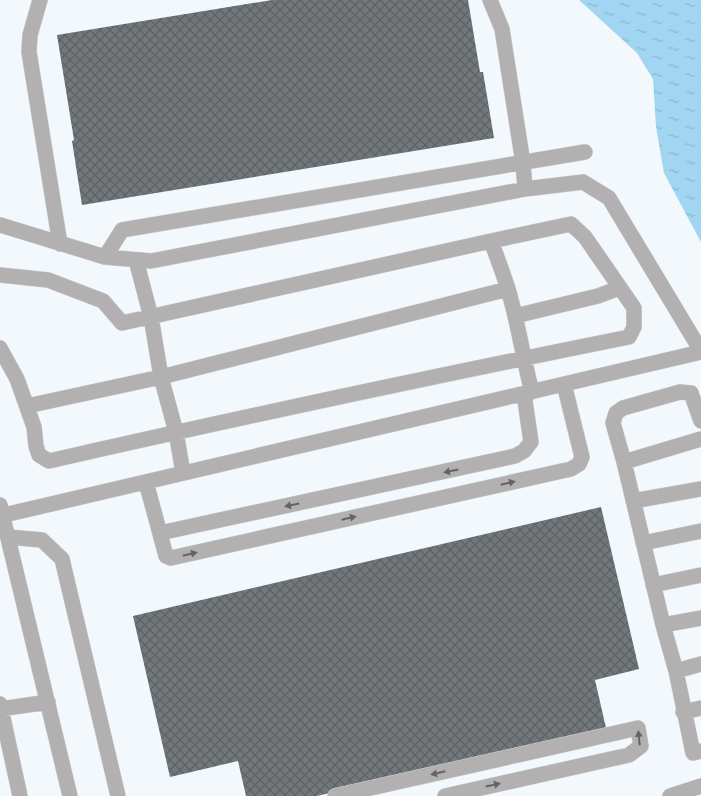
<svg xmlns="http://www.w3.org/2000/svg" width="701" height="796" viewBox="0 0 701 796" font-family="'IBM Plex Sans',sans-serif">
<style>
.water{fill:url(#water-ripples)}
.building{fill:url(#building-cross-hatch)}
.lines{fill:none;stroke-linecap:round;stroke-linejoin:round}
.minor-casing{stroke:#d0d4d8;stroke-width:16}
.minor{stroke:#b3b0b1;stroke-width:15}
.oneway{fill:#646465}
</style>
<defs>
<pattern id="water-ripples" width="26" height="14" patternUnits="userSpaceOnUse" patternTransform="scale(1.25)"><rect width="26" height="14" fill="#a1d5f1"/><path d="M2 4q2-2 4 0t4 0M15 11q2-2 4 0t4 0" fill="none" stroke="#8bb7cf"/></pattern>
<pattern id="building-cross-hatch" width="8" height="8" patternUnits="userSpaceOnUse" patternTransform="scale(1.25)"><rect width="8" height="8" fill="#72777b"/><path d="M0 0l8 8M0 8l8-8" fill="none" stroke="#5e6265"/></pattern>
</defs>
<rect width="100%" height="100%" fill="#f3f8fc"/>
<path class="water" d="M579,0H701V242L664,173L656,127L653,79L637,53Z"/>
<path class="building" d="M272,0H468L480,72H483L494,138L82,205L72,141L74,140L57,35Z
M601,507L639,669L595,680L606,728L317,796H246L238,761L170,777L133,616Z"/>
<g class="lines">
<g class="minor-casing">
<path id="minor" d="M40,0L30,35L29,52L60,244
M525,189L583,182L609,198L701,351
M0,225L105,257L151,261L525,189L523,163L502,29L490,0
M105,257L122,230L585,152
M136,260L151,317L161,377L176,432L183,473
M0,275L48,280L103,301L122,323L491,241
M515,316L598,296L619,288
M0,348L17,379L34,427L36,446L39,455L49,461C242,417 435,376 629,337L634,327V308L585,237L571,224L491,241C497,257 503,273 508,289C518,322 523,358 532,392
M27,406L161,377L508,289
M701,421L691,393L680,392L623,408L616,413L613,423L624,462L663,625L676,671L701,664
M624,462L701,439
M146,482L166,556L171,558L571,469L579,464L582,457L564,384
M633,501L701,489
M0,505L70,796
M0,516L701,352
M160,533L515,456L524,451L531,442L524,394
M8,537L42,540L62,559L118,796
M643,543L701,531
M653,585L701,575
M663,625L701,618
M676,671L693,753L701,751
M0,704L20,796
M0,709L48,702
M683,712L701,708
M335,796L638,728L641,746L629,755L445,796
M670,796L701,786"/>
</g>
<use href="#minor" class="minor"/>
</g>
<defs><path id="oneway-solid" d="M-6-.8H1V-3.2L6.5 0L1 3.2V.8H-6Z" transform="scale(1.25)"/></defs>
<g class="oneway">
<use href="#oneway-solid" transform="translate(451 471) rotate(168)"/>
<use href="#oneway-solid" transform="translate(508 483) rotate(-13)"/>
<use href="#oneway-solid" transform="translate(292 505) rotate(168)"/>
<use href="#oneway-solid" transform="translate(349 518) rotate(-13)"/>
<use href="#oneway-solid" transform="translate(190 554) rotate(-13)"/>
<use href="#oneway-solid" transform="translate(639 738) rotate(-96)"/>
<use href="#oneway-solid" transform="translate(438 773) rotate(167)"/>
<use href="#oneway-solid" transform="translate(493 785) rotate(-12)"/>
</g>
</svg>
